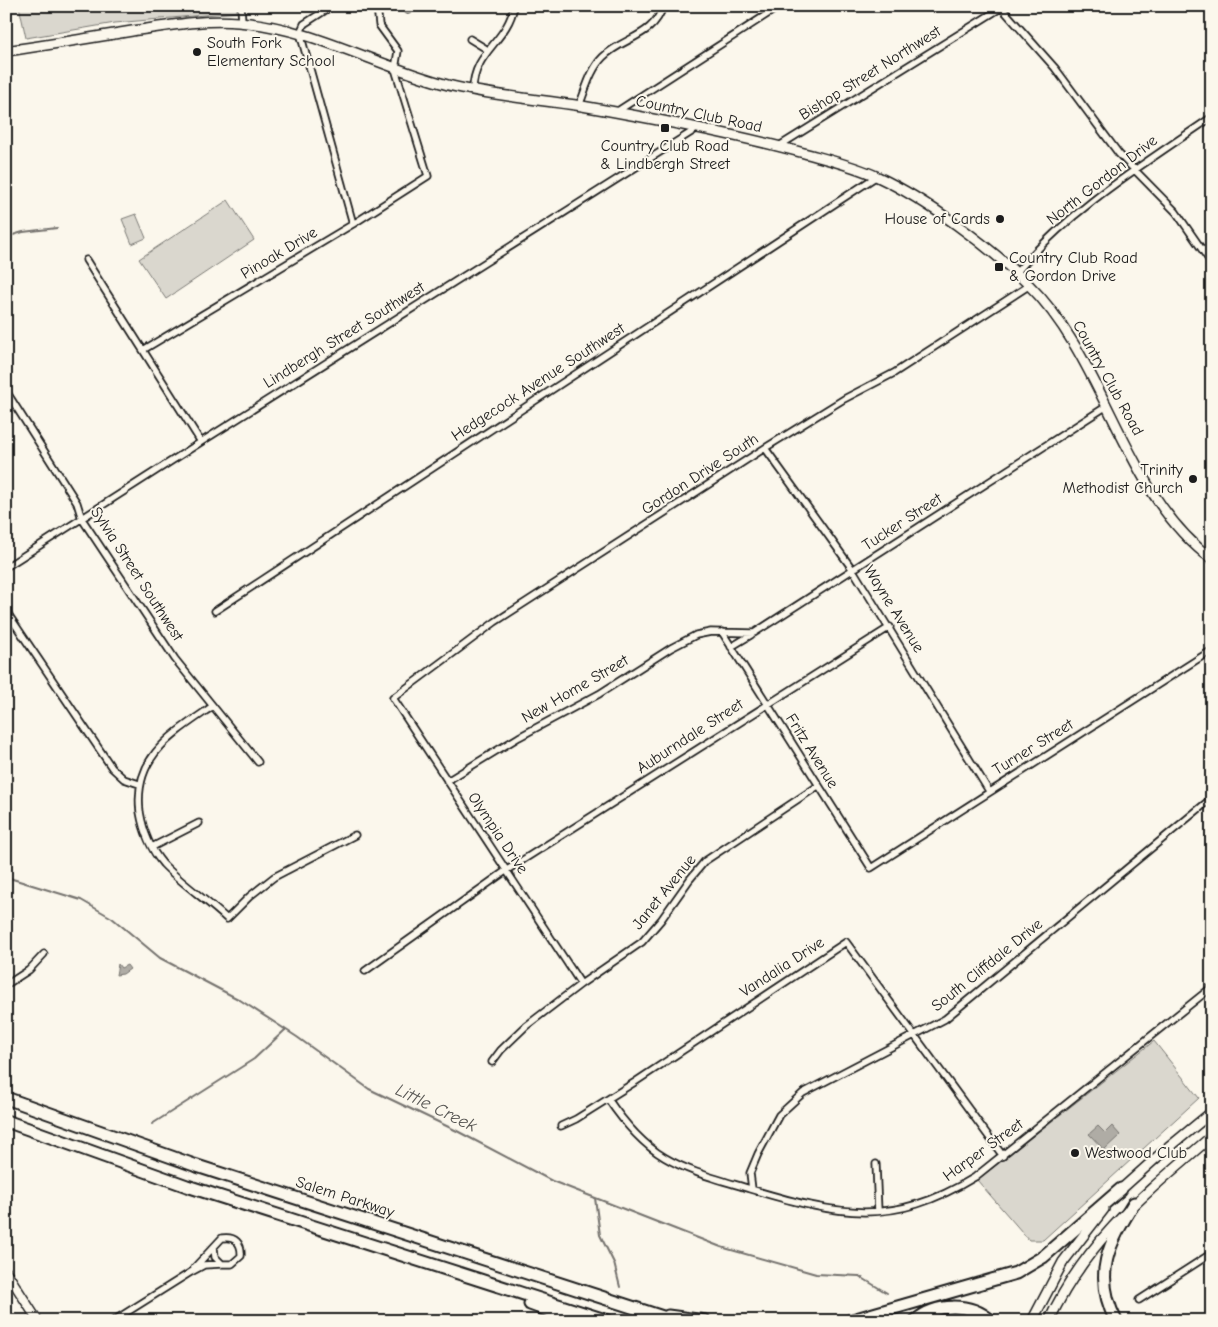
<svg xmlns="http://www.w3.org/2000/svg" width="1218" height="1327" viewBox="0 0 1218 1327" font-family="'Comic Neue',sans-serif">
<style>
.green{fill:#dad7ce;stroke:#7b7a75}
.water{fill:#afaca5;stroke:#74726e}
.lines{fill:none;stroke-linecap:round;stroke-linejoin:round}
.stream{stroke:#74726e;stroke-width:2}
.minor-casing{stroke:#1c1c1c;stroke-width:9}
.tertiary-casing{stroke:#1c1c1c;stroke-width:11}
.primary-casing{stroke:#1c1c1c;stroke-width:12}
.motorway-casing{stroke:#1c1c1c;stroke-width:15}
.minor{stroke:#fbf7ec;stroke-width:5.5}
.tertiary{stroke:#fbf7ec;stroke-width:8}
.primary{stroke:#fbf7ec;stroke-width:9}
.motorway{stroke:#fbf7ec;stroke-width:11}
.poi-dot{fill:#1c1c1c;stroke:#fbf7ec;stroke-width:2}
.labels{text-anchor:middle;dominant-baseline:central;stroke-width:4;stroke-linejoin:round;paint-order:stroke}
.poi-label{font-size:16px;fill:#1c1c1c;stroke:#fbf7ec;text-anchor:start}
.street-label{font-size:16px;fill:#1c1c1c;stroke:#fbf7ec}
.water-label{font-size:18px;font-style:italic;fill:#575653;stroke:#fbf7ec}
</style>
<rect width="100%" height="100%" fill="#fbf7ec"/>
<filter id="ink" filterUnits="userSpaceOnUse"><feTurbulence type="fractalNoise" baseFrequency=".02" numOctaves="2"/><feDisplacementMap in="SourceGraphic" scale="10" xChannelSelector="R" yChannelSelector="G"/><feConvolveMatrix kernelMatrix="1 2 1 2 8 2 1 2 1" color-interpolation-filters="sRGB"/></filter>
<g filter="url(#ink)">
<path class="green" d="M19,6H237L238,12L115,23L26,38Z
M228,200L254,240L166,299L139,259Z
M136,214L146,238L132,244L122,219Z
M1154,1041L1199,1098L1043,1240H1029L977,1180Z"/>
<path class="water" d="M118,964L121,968L127,965L130,969L123,974L116,975Z
M1098,1126L1105,1133L1112,1126L1120,1135L1104,1150L1089,1134Z"/>
<g class="lines">
<path class="stream" d="M6,237L23,232L57,228
M6,877L81,900L112,918L160,958L240,1000L297,1037L369,1089L457,1131L552,1181L721,1247L816,1274L859,1276L887,1293
M152,1124L254,1059L285,1030
M595,1198L600,1235L614,1263L620,1287"/>
<g class="minor-casing">
<path id="minor" d="M241,6L242,22
M332,6L304,24L300,33L353,224
M406,6L408,10
M1000,6L1055,68L1119,154L1176,212L1212,264
M470,39L488,50
M473,90C473,52 508,41 514,6
M579,106C586,89 590,70 603,57C623,37 654,37 663,6
M616,112L780,6
M779,146L1004,6
M1203,251L1212,245
M86,260L201,442
M1016,273C1070,209 1144,164 1212,117
M143,350L353,224L428,176L395,69L398,51L379,25L377,6
M6,391L77,503L82,519L175,659L258,762
M765,448L853,570L989,791
M6,567L201,442L698,128
M6,611L112,768L124,779L139,784
M215,611L877,176
M722,632L871,868L1212,650
M731,647L751,635
M213,706C173,734 133,756 140,812C143,830 151,850 163,864C182,884 207,900 227,919L250,896L274,877L355,835
M447,781L519,737L599,694L671,648L696,635L711,632L754,633L1107,406
M152,847L199,823
M365,971L507,870L890,627
M581,984L393,698L495,622L765,448L844,399L894,373L1030,285
M6,985L29,970L44,954
M492,1062L501,1050L526,1026L581,984L642,942L661,920L690,879L705,861L818,786
M608,1099C651,1163 681,1168 750,1189C838,1215 892,1228 975,1177L1212,987
M561,1126L576,1119L635,1082L846,942L1003,1156
M876,1164L878,1211
M752,1189L750,1173L758,1154L779,1115L803,1093L945,1019L1212,798
M194,1268L222,1238C235,1236 242,1243 241,1256L232,1264H222L215,1257L214,1247
M1139,1300L1212,1253
M113,1321L191,1272L204,1265L222,1264"/>
</g>
<g class="tertiary-casing">
<path id="tertiary" d="M6,1271L38,1321"/>
</g>
<g class="primary-casing">
<path id="primary" d="M6,51C48,45 90,38 132,31C168,26 202,19 238,22C312,27 378,67 448,85C492,96 537,99 582,106C656,119 731,133 804,153C829,160 855,166 878,177C927,200 989,246 1028,284C1107,361 1124,495 1212,559
M1117,1193L1156,1158L1212,1112
M1032,1321L1063,1262L1104,1209
M1049,1321C1086,1240 1146,1193 1212,1136"/>
</g>
<g class="motorway-casing">
<path id="motorway" d="M6,1098L194,1165L675,1321
M6,1121L187,1186L608,1321
M530,1304L576,1321
M668,1316L705,1321
M849,1321L1016,1273L1043,1257L1121,1189
M915,1321C936,1303 970,1302 991,1321
M1116,1321C1092,1274 1109,1243 1134,1203"/>
</g>
<use href="#minor" class="minor"/>
<use href="#tertiary" class="tertiary"/>
<use href="#primary" class="primary"/>
<use href="#motorway" class="motorway"/>
</g>
</g>
<g class="poi-dot">
<circle cx="197" cy="52" r="5"/>
<rect x="660" y="123" width="10" height="10" rx="2.5"/>
<circle cx="1000" cy="219" r="5"/>
<rect x="994" y="262" width="10" height="10" rx="2.5"/>
<circle cx="1193" cy="479" r="5"/>
<circle cx="1075" cy="1153" r="5"/>
</g>
<g class="labels">
<g class="poi-label">
<text x="207" y="43">South Fork<tspan x="207" dy="18">Elementary School</tspan></text>
<text x="665" y="146" text-anchor="middle">Country Club Road<tspan x="665" dy="18">&amp; Lindbergh Street</tspan></text>
<text x="990" y="219" text-anchor="end">House of Cards</text>
<text x="1009" y="258">Country Club Road<tspan x="1009" dy="18">&amp; Gordon Drive</tspan></text>
<text x="1183" y="470" text-anchor="end">Trinity<tspan x="1183" dy="18">Methodist Church</tspan></text>
<text x="1085" y="1153">Westwood Club</text>
</g>
<g class="street-label">
<text transform="translate(870 73) rotate(-32)">Bishop Street Northwest</text>
<text transform="translate(699 114) rotate(12)">Country Club Road</text>
<text transform="translate(1102 180) rotate(-38)">North Gordon Drive</text>
<text transform="translate(279 253) rotate(-31)">Pinoak Drive</text>
<text transform="translate(344 335) rotate(-32)">Lindbergh Street Southwest</text>
<text transform="translate(1108 378) rotate(61)">Country Club Road</text>
<text transform="translate(538 382) rotate(-33)">Hedgecock Avenue Southwest</text>
<text transform="translate(700 474) rotate(-33)">Gordon Drive South</text>
<text transform="translate(902 522) rotate(-33)">Tucker Street</text>
<text transform="translate(137 574) rotate(57)">Sylvia Street Southwest</text>
<text transform="translate(894 609) rotate(58)">Wayne Avenue</text>
<text transform="translate(575 689) rotate(-30)">New Home Street</text>
<text transform="translate(690 736) rotate(-33)">Auburndale Street</text>
<text transform="translate(1033 747) rotate(-32)">Turner Street</text>
<text transform="translate(812 751) rotate(58)">Fritz Avenue</text>
<text transform="translate(498 833) rotate(56)">Olympia Drive</text>
<text transform="translate(664 892) rotate(-51)">Janet Avenue</text>
<text transform="translate(987 965) rotate(-39)">South Cliffdale Drive</text>
<text transform="translate(782 967) rotate(-33)">Vandalia Drive</text>
<text transform="translate(983 1150) rotate(-36)">Harper Street</text>
<text transform="translate(345 1197) rotate(18)">Salem Parkway</text>
</g>
<g class="water-label">
<text transform="translate(436 1108) rotate(26)">Little Creek</text>
</g>
</g>
<rect width="1218" height="1327" fill="none" stroke="#fbf7ec" stroke-width="25"/>
<rect x="12" y="12" width="1193" height="1302" fill="none" stroke="#1c1c1c" stroke-width="2" filter="url(#ink)"/>
</svg>
